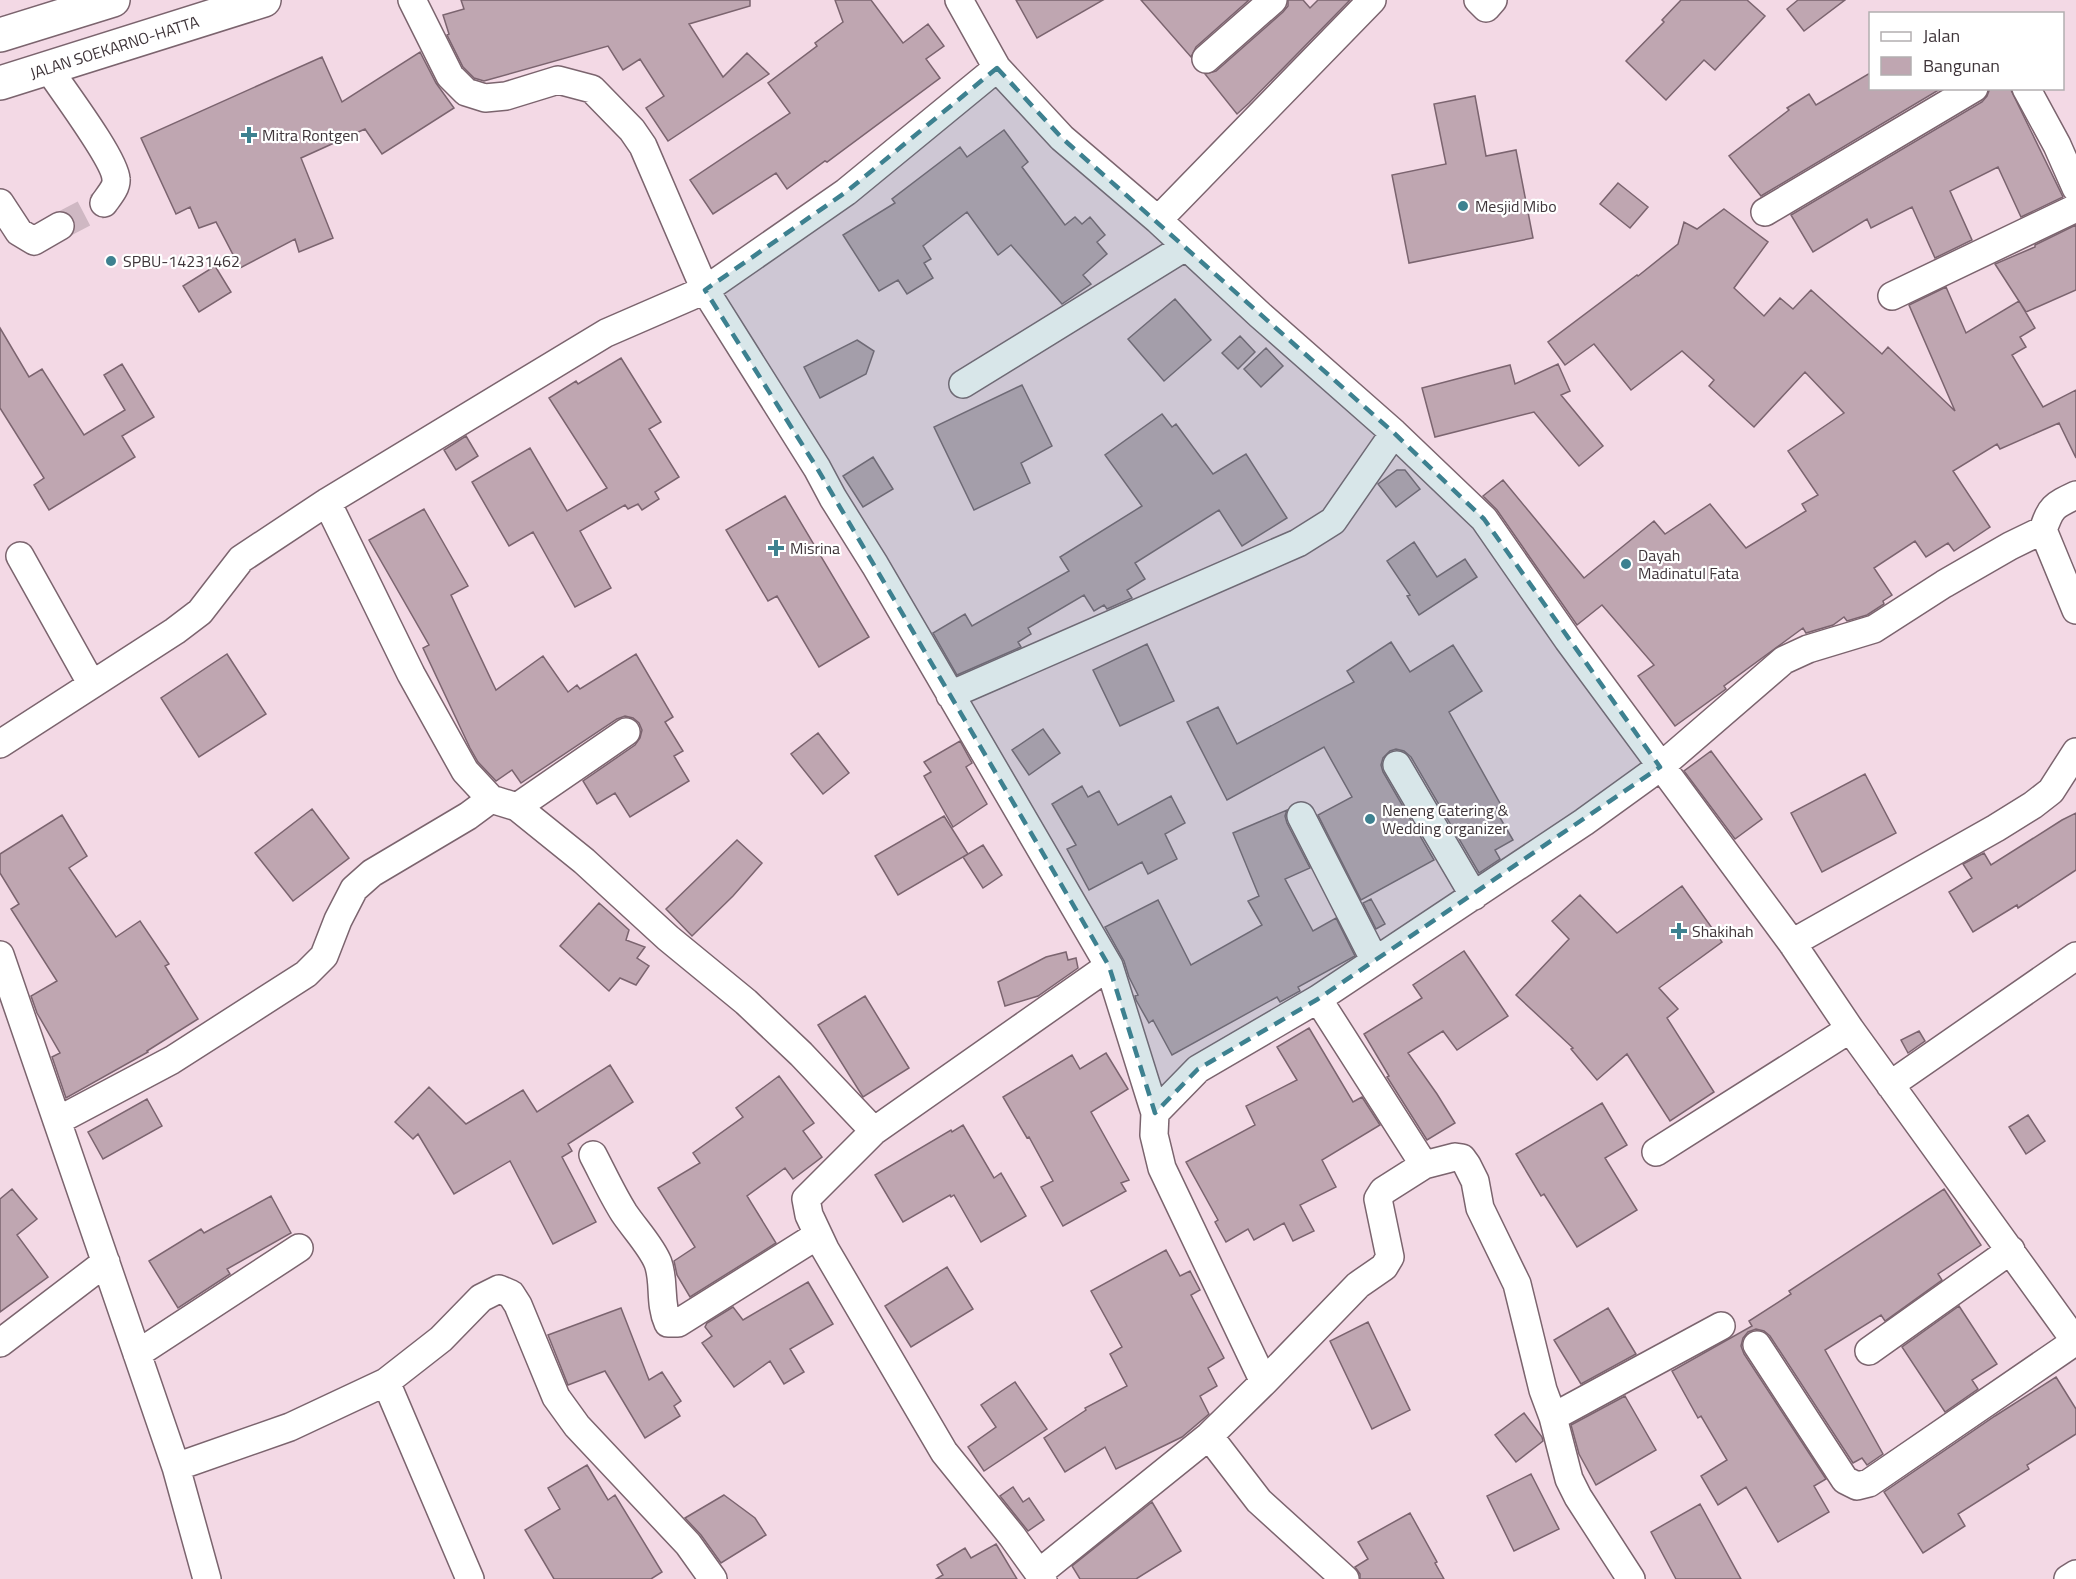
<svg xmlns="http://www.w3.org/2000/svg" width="2076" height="1579" viewBox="0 0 2076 1579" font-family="'Titillium Web',sans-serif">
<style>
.building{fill:#bfa6b1;stroke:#7b646f;stroke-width:1.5}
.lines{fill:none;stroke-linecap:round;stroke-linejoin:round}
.minor-tunnel{stroke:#cfb8c3;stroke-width:27;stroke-dasharray:27 14;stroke-linecap:butt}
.minor-casing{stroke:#7b646e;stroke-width:30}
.highway-casing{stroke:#7b646e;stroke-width:36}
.minor{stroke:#fff;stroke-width:27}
.highway{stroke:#fff;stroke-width:33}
.marked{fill:#3d8190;fill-opacity:0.2;stroke:#3d8190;stroke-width:4.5;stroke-dasharray:12 8;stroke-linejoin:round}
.poi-dot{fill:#3d8190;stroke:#fff;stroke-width:2}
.labels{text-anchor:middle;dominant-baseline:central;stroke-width:4.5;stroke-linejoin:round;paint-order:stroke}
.street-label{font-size:16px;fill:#3f353a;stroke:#fff}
.poi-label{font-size:16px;fill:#3f353a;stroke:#fff;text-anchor:start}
</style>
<rect width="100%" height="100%" fill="#f3d9e5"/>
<path class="building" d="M461,0H750V6L689,24L723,77L747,53L769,74L668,141L646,108L664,96L640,59L623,70L608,46L484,81L474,78L463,67L447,35L449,34L443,15L464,9Z
M835,0H871L903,43L928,24L944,46L926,59L940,78L827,162L825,161L787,189L776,173L713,214L690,180L790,113L768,83L817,46L815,43L843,22Z
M1016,0H1103L1037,38Z
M1141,0H1249L1196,47L1191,57Z
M1288,0H1303L1310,8L1318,0H1350L1249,103L1237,114L1205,74L1216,71L1283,12L1288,6Z
M1681,0H1747L1765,16L1715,70L1704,60L1666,100L1626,61L1664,22L1662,20Z
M1798,0H1845L1804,31L1787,9Z
M420,52L436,83L454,108L382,154L365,129L301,158L333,238L299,252L295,239L240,268L216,222L199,228L190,207L176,214L141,138L322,57L342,102Z
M1870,73V88H1942L1761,196L1729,156L1789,110L1787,108L1809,94L1816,105Z
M1990,88H2010L2063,197L2021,217L1998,167L1950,191L1972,240L1935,258L1912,207L1871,228L1867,219L1813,252L1791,215L1982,102L1987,96Z
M1475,96L1486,156L1516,150L1533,238L1409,263L1392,175L1446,164L1434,104Z
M1004,130L1028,162L1022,167L1065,225L1075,217L1082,224L1090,217L1105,235L1097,242L1107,254L1083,275L1091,284L1062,304L1011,245L998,255L967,212L923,246L931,259L924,263L933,278L907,294L898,280L879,291L843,235L895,203L892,199L960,147L967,157Z
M1618,183L1648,207L1630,228L1600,204Z
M1724,209L1768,242L1734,288L1764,316L1780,298L1793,309L1811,290L1882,354L1888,347L1955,411L1909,305L1946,287L1966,333L2019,301L2035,328L2020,337L2026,347L2012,355L2043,407L2076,390V458L2059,423L2000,449L1997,444L1953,471L1990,527L1954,551L1948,543L1926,557L1915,541L1874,568L1892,595L1883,601L1884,604L1867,615L1847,621L1844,617L1833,625L1806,633L1803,628L1724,686L1726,689L1675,726L1638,676L1654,665L1602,605L1577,625L1497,510L1483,496L1503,480L1584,578L1654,521L1665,534L1710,504L1746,548L1806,511L1802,504L1818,495L1788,451L1844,413L1805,372L1754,427L1709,386L1714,380L1682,351L1631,390L1594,344L1565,365L1548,342L1637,275L1638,276L1678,244L1684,222L1697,229Z
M2076,225V290L2026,312L1995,264L2035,247V245Z
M215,266L231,292L199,312L183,286Z
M1175,299L1211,340L1164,381L1128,339Z
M0,328L29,377L42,369L84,435L125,410L104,375L122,364L154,417L122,436L135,457L49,510L34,485L44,478L0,408Z
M1240,336L1255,352L1238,369L1222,353Z
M857,340L874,351L866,374L820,398L804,367Z
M1266,348L1283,366L1261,387L1244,369Z
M621,358L661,422L649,429L679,477L655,492L659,499L642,510L638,504L628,509L625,505L580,531L611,588L575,607L533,532L509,546L472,482L530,448L567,511L607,488L549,398L576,381L578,384Z
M1558,364L1570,391L1561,395L1603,446L1579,466L1534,412L1435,437L1422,388L1510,365L1515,384Z
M1022,385L1052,446L1021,463L1030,483L974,510L934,427Z
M1162,414L1172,427L1176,424L1213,474L1246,454L1287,518L1242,546L1219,510L1135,563L1145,579L1127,590L1132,598L1107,609L1104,605L1094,611L1084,595L1028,628L1031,634L1018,642L1021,647L957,675L933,633L965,614L972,626L1069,571L1060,557L1142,506L1105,455Z
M466,436L478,456L456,470L444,450Z
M873,457L893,489L863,507L843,476Z
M1397,470H1405L1420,489L1396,507L1378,484Z
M785,496L869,637L819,667L777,596L768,601L726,530Z
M424,509L468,586L451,595L496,690L543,656L568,692L577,685L580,689L636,654L673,717L665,722L683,751L674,756L689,781L630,817L615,793L597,804L583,781L635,745L640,738L642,730L639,723L633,718L625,716L617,719L521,783L512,770L496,781L478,762L470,748L423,648L429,645L369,540Z
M1414,542L1437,577L1465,559L1477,577L1419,615L1407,596L1410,595L1387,561Z
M1391,642L1410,672L1453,645L1482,691L1449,712L1501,805L1495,809L1513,840L1495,850L1500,859L1479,873L1411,757L1404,751L1396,749L1390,751L1383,758L1381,765L1383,772L1434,860L1361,900L1318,815L1352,797L1324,747L1227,800L1187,722L1218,707L1237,744L1354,682L1347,671Z
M1147,644L1174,701L1120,726L1093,670Z
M227,654L266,714L199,757L161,698Z
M1043,729L1060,753L1029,775L1012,750Z
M818,733L849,773L823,794L791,754Z
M960,741L972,763L966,767L987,804L953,827L924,776L931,772L924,762Z
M1711,751L1762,819L1735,839L1684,771Z
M1865,774L1896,833L1822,872L1791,813Z
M1082,786L1088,797L1099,791L1118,825L1171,796L1185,823L1165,834L1177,859L1148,874L1142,862L1089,890L1067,849L1076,845L1052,804Z
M312,809L349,858L293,901L255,853Z
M1287,810L1285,816L1287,823L1310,868L1285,879L1313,931L1336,918L1355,956L1298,987L1300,991L1280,1002L1277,997L1172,1055L1153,1020L1149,1023L1136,1000L1135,996L1138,995L1129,977L1124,961L1105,927L1158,900L1191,965L1262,925L1248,901L1259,896L1233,833Z
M2076,813V870L2018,908L2017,905L1973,932L1949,892L1972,878L1963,864L1984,853L1991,865L2062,820Z
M62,815L87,856L69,868L116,937L140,921L169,964L165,966L198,1019L147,1051L148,1052L66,1098L52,1057L60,1053L37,1013L31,996L57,981L11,909L19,904L0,873V854Z
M944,816L968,854L898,895L875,856Z
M737,840L762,863L733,896L692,936L666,909Z
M983,845L1002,875L983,888L963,857Z
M1682,886L1722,942L1659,988L1678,1009L1667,1018L1714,1092L1670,1121L1627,1054L1597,1080L1571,1049L1573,1048L1516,995L1569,939L1552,921L1580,895L1617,933Z
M1371,899L1385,924L1376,929L1363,903Z
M599,903L629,930L626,940L645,947L637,958L649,966L636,985L620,978L609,991L560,946Z
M1464,951L1508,1016L1457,1050L1443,1031L1408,1053L1437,1094L1455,1123L1427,1140L1389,1080L1387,1077L1389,1076L1364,1034L1422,998L1413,985Z
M1066,952L1068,960L1076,958L1078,968L1038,996L1005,1006L998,982L1046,957Z
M865,996L909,1068L863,1097L818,1025Z
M1309,1028L1353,1102L1362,1097L1380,1125L1322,1160L1336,1187L1300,1205L1314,1231L1293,1241L1284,1223L1254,1240L1248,1229L1226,1242L1215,1222L1218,1220L1186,1162L1255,1125L1246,1106L1297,1080L1277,1047Z
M1919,1031L1925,1041L1908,1053L1901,1040Z
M1106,1053L1128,1089L1091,1112L1129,1180L1121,1183L1126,1191L1063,1226L1041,1187L1053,1181L1029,1137L1027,1138L1003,1097L1072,1055L1080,1069Z
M610,1065L633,1102L568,1144L572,1151L562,1157L596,1222L553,1244L510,1161L454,1194L418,1134L413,1139L395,1122L429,1087L466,1124L523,1090L537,1112Z
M779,1076L814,1123L803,1131L822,1157L793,1179L785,1168L747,1196L776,1243L690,1297L677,1275L674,1261L695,1247L658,1188L700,1163L693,1153L743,1117L736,1108Z
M147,1099L162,1126L103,1159L88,1132Z
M1602,1103L1627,1145L1605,1158L1637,1210L1577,1247L1544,1194L1541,1196L1516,1154Z
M2028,1115L2045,1141L2026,1154L2009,1127Z
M963,1125L994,1178L1001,1173L1026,1216L981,1242L954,1195L951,1197L950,1195L903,1222L875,1175L951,1130L952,1132Z
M12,1189L37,1219L17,1235L48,1277L0,1312V1199Z
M1944,1189L1981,1245L1938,1274L1942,1280L1885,1321L1881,1315L1825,1350L1883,1454L1867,1465L1862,1458L1853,1463L1770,1336L1764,1331L1756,1329L1748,1332L1743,1338L1741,1346L1744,1354L1826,1479L1814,1486L1829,1512L1778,1542L1746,1487L1718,1505L1701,1476L1727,1460L1701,1416L1698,1418L1672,1371L1752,1326L1749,1321L1791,1294L1789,1291Z
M271,1196L291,1233L227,1269L230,1274L178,1308L149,1261L201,1229L204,1233Z
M1166,1250L1180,1276L1190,1271L1200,1290L1191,1295L1224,1358L1208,1368L1217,1386L1200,1396L1209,1414L1182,1437L1116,1469L1105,1447L1065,1472L1044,1438L1086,1410L1085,1408L1127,1386L1110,1354L1122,1347L1091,1291Z
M947,1267L973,1309L911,1347L885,1306Z
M808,1282L833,1324L790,1349L804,1372L784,1384L770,1361L734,1387L702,1343L712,1336L705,1327L707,1323L733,1307L743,1320Z
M1959,1306L1997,1364L1972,1380L1978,1389L1945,1412L1902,1347Z
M621,1308L649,1380L662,1372L681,1401L674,1406L680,1416L645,1438L605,1371L568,1385L548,1335Z
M1608,1308L1636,1354L1581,1384L1554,1340Z
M1368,1322L1410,1410L1372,1429L1330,1341Z
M2056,1377L2076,1409V1434L2027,1465L2029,1469L1958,1514L1965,1526L1923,1553L1884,1492L1995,1416Z
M1015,1382L1047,1429L984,1471L968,1447L996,1427L981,1405Z
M1625,1396L1656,1450L1596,1485L1579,1454L1571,1425Z
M1524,1413L1542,1437L1543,1441L1516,1462L1495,1435Z
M587,1465L608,1500L615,1495L662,1572L651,1579H554L525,1530L560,1509L548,1488Z
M1531,1474L1559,1529L1514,1551L1487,1496Z
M1013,1487L1023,1502L1029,1498L1044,1520L1028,1531L1000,1496Z
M724,1495L755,1518L766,1535L721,1563L701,1535L685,1518Z
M1152,1502L1181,1551L1136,1579H1080L1072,1566Z
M1700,1504L1741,1579H1676L1651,1532Z
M1410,1513L1437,1562L1435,1563L1444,1579H1360V1574L1355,1567L1368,1559L1358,1542Z
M996,1544L1017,1579H936L943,1575L937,1565L965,1548L971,1558Z"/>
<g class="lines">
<path class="minor-tunnel" d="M60,226L104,203"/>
<g class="minor-casing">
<path id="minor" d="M412,0L450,76L466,92L485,98L506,96L558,80L592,89L632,130L643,146L705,290L817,468L833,498L875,565L1109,966L1155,1113
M959,0L997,68L1062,138L1158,220L1260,315L1394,433L1484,519L1568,640L1792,943L1850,1029L2076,1342
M1478,0L1486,8L1493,0
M1206,59L1273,0
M48,68C61,88 115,159 116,179C117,187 109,196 104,203
M2026,88L2057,145L2076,188
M0,203L19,232L34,241L60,226
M1765,212L1974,88
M1158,220L1372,0
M1892,296L2076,208
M963,384L1185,247
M2076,495C2053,506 2051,507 2043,530L2076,610
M327,502L411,674L465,771L491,799L517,807L584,861L668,938L746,1002L801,1054L874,1131
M20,556L91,683
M950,695L1298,543L1333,521L1394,433
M0,744L175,631L200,612L241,559L327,502L606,333L705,290L846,192L997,68
M1397,765L1474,896
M517,807L626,732
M1301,816L1375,961
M1792,943L1996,828L2033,805L2051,791L2076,752
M0,955L176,1467L207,1579
M1318,999L1424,1165
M1890,1085L2076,956
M57,1121L172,1060L306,974L324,956L338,920L354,889L372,873L468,816L491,799
M1656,1152L1850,1029
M593,1155C603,1174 612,1194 624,1213C634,1228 652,1247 658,1263C665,1282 659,1303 668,1323H678L818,1235
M0,1343L106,1262
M1757,1345L1845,1480L1857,1486L1869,1483L2076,1341
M1869,1351L2011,1250
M137,1354L299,1248
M386,1382L470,1579
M1264,1382L1358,1285L1384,1267L1390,1257L1378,1199L1383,1191L1424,1165L1455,1157L1462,1158L1467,1165L1475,1181L1480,1208L1517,1284L1543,1390L1553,1417L1569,1479L1578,1497L1631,1579
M1553,1417L1721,1326
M1209,1436L1259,1501L1345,1579
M176,1467L290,1427L386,1382L441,1339L481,1298L499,1289L511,1294L518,1305L556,1397L577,1426L688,1544L713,1579
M1039,1573L1209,1436L1264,1382L1162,1168L1154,1135L1155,1113L1198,1069L1318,999L1584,822L1660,767L1784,660L1808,649L1874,629L1944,584L2010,546L2043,530
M1043,1579L1012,1536L944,1452L825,1249L809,1215L806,1199L874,1131L1109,966
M2068,1579L2076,1574"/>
</g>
<g class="highway-casing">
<g id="highway">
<path d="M0,35L113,0"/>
<path id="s1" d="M0,83L264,0"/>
</g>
</g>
<use href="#minor" class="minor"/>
<use href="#highway" class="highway"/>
</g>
<path class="marked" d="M997,68L1062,138L1394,433L1484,519L1660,767L1318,999L1198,1069L1155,1113L1109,966L817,468L705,290L846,192Z"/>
<g class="poi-dot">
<path d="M246 126h6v6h6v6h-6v6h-6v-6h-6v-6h6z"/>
<circle cx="1463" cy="206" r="6"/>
<circle cx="111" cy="261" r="6"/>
<path d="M773 539h6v6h6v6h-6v6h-6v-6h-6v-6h6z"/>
<circle cx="1626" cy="564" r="6"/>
<circle cx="1370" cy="819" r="6"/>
<path d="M1676 922h6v6h6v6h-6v6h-6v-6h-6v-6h6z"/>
</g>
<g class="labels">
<g class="street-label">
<text stroke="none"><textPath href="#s1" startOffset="120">JALAN SOEKARNO-HATTA</textPath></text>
</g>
<g class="poi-label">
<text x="262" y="135">Mitra Rontgen</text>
<text x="1475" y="206">Mesjid Mibo</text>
<text x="123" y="261">SPBU-14231462</text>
<text x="790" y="548">Misrina</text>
<text x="1638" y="555">Dayah<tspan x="1638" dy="18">Madinatul Fata</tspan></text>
<text x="1382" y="810">Neneng Catering &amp;<tspan x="1382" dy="18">Wedding organizer</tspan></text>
<text x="1692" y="931">Shakihah</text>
</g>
</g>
<rect x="1869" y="12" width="195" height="78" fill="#ffffff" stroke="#b2aeb0" stroke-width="1.5"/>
<rect x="1881" y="32" width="30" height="9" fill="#ffffff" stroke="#b2aeb0" stroke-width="1.5"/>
<text x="1923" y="42" font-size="18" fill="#3f353a">Jalan</text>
<rect x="1881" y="57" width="30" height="18" fill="#bfa6b1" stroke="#b2aeb0" stroke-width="1.5"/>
<text x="1923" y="72" font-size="18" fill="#3f353a">Bangunan</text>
</svg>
